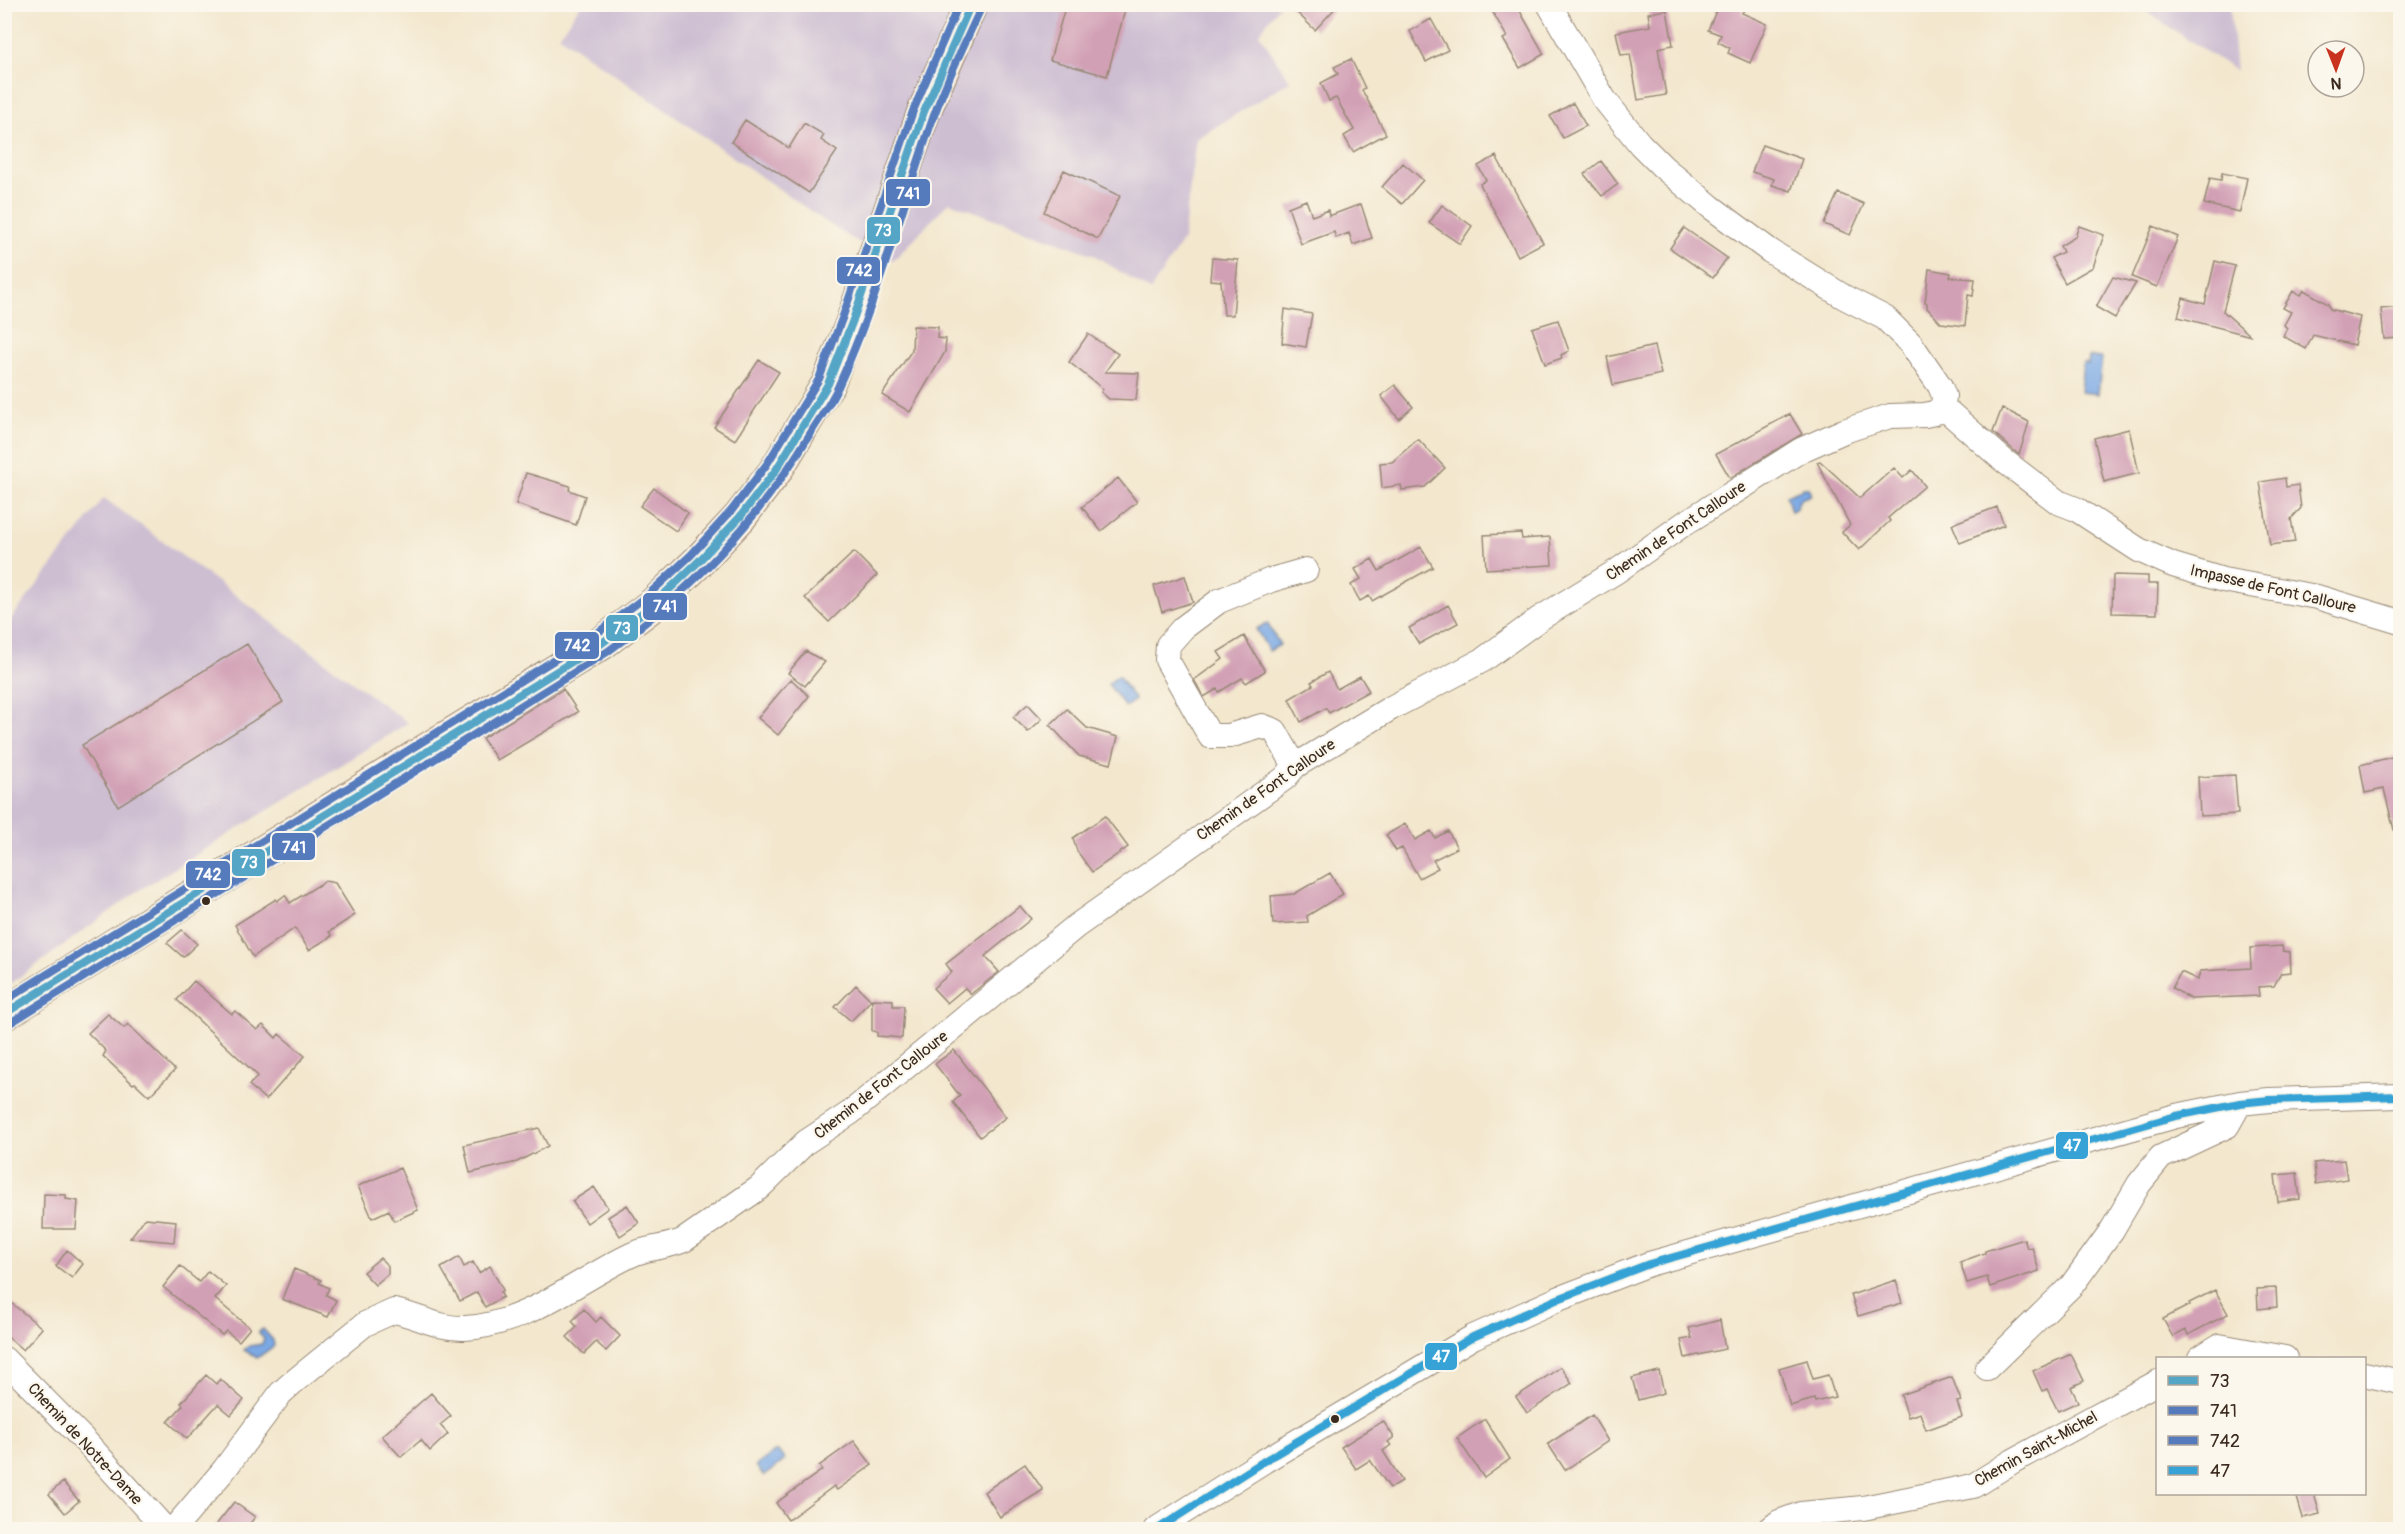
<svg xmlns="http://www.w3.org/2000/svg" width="2405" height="1534" viewBox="0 0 2405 1534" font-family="Pangolin,sans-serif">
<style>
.industrial{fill:#cdbed2}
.water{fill:#7ba9e4;stroke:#5b6a81;stroke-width:1.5}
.building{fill:#d2a0b5}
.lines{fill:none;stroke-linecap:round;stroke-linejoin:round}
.minor-casing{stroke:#978876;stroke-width:26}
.secondary-casing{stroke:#978876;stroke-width:35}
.minor{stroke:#fff;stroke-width:24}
.secondary{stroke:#fbe5cf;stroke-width:33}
.bus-1-casing{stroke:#fbf7ec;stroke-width:12}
.bus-2-casing{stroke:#fbf7ec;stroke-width:12}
.bus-3-casing{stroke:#fbf7ec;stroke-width:12}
.bus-4-casing{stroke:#fbf7ec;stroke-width:12}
.bus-1{stroke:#55a5c7;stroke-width:8}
.bus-2{stroke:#567bbd;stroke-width:8}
.bus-3{stroke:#567bbd;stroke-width:8}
.bus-4{stroke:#36a2d6;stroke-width:8}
.bus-dot{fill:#3b2a1e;stroke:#fbf7ec;stroke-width:2}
.labels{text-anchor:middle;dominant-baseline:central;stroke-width:4.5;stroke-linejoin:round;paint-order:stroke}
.street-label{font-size:16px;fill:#3b2a1e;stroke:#fbf7ec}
.line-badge{stroke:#fbf7ec;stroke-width:2}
.badge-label{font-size:16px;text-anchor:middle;font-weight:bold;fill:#fff}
</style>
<rect width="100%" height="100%" fill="#fbf7ec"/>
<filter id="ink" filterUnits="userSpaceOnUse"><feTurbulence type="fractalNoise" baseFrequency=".0167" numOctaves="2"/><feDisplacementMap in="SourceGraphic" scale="12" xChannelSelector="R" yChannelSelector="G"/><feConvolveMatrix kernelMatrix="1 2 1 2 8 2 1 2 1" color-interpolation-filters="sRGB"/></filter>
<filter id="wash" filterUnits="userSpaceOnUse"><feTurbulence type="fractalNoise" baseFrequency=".008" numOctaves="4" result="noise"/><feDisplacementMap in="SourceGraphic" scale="24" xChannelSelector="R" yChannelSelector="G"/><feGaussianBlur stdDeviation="1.35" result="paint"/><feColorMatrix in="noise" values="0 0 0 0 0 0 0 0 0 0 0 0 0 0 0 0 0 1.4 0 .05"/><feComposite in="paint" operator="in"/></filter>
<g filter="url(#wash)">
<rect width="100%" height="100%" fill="#f3e7cd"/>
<path class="industrial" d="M581,4L1280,5L1259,33L1290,81L1196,139L1183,240L1150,291L1094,255L949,202L893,261L839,231L559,36Z
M2136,5H2230L2236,71Z
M104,498L408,723L138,891L5,988L4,628Z"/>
<path class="water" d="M2089,357L2102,358L2098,394L2080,392L2083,363L2088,364Z
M1804,488H1808L1811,495L1800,499L1795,510L1791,511L1786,495Z
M1267,623L1280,645L1269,651L1256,629Z
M1118,676L1135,700L1125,707L1108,684Z
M263,1329L273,1340L274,1346L257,1358L244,1350L249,1346L262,1344L264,1339L258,1332Z
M777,1450L785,1460L764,1476L756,1466Z"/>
<g id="blocks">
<path class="building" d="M1066,4H1104L1125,10L1107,76L1050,60Z
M1288,4H1339L1315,30Z
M1488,4H1516L1544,54L1520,68L1503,39L1507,37Z
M1719,4H1732L1744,10L1742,13L1767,24L1750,63L1728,53L1730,48L1718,42L1721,35L1708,30Z
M1667,10L1673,45L1658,48L1666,95L1638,100L1630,54L1621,55L1616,32L1650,26L1648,13Z
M1431,19L1448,50L1426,62L1410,31Z
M1351,59L1365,88L1362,90L1386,134L1353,152L1344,136L1354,130L1336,98L1329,101L1321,83L1338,74L1334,67Z
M1573,103L1586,126L1563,138L1550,116Z
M745,120L789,148L804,123L824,135L821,140L837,151L809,193L731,142Z
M1762,145L1802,159L1791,191L1772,185L1774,179L1752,172Z
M1496,156L1543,243L1518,256L1480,184L1486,180L1478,166Z
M1601,161L1618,184L1602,196L1584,174Z
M1403,163L1423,180L1402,204L1382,187Z
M1064,170L1120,196L1098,239L1044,212Z
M2222,173L2247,178L2240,212L2204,204L2210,178L2221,180Z
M1838,193L1864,204L1850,235L1824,224Z
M1306,200L1312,216L1328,210L1329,216L1361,204L1372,238L1353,245L1349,233L1336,238L1334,232L1301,244L1288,207Z
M1442,205L1472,226L1460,244L1429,223Z
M2079,226L2104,235L2093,267L2065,283L2051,258L2063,252L2060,246L2075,237Z
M2153,226L2178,237L2157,287L2132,277Z
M1684,228L1727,258L1713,278L1670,248Z
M1212,258L1238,260L1233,315H1224L1221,281L1210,280Z
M2215,261L2235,266L2223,311L2251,336L2178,317L2183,298L2205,304Z
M1929,269L1951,273L1950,277L1975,279L1973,296L1968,295L1965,326L1941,323L1927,308V303H1925Z
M2113,277L2136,283L2115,318L2096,307Z
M2304,290L2328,304L2330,309L2360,317L2354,345L2313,335L2306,349L2283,336L2287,328L2284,325L2291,312L2283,308L2293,291L2301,295Z
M2400,307V338L2384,339L2381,309Z
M1285,309L1312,314L1306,347L1282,343Z
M1558,320L1569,351L1561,355L1562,358L1545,364L1532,328Z
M913,326L938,327L937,338L946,339L945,352L910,412L882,395L912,350Z
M1088,334L1118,354L1105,372L1139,373L1136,400L1109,399L1101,392L1103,389L1069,362Z
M1654,346L1661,374L1613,385L1607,357Z
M759,360L779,372L735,440L714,427Z
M1395,385L1413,407L1399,419L1381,396Z
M2002,408L2029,422L2019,455L1993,432Z
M1790,414L1802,434L1730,478L1716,454Z
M2129,429L2139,473L2104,482L2094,438Z
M1418,439L1445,468L1425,487L1402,490L1401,485L1382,488L1380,463L1392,462Z
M1820,461L1860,498L1894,468L1903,478L1912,470L1925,486L1888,518L1890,521L1859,550L1842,532L1850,525L1817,462Z
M526,473L570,486L569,490L585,496L576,525L516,504Z
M1118,478L1137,502L1101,531L1082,507Z
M2285,478L2286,487L2298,485L2301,508L2291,519L2295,542L2270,545L2260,482Z
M654,488L688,513L676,531L640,506Z
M1997,507L2004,525L1960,543L1952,524Z
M1521,533L1522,539L1550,537L1552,565L1486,569L1484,535Z
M1421,547L1433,567L1372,601L1369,596L1360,601L1351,585L1361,579L1355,569L1372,559L1379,571Z
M854,552L877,575L829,622L805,598Z
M2113,575L2148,576V584H2158L2157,614L2112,613Z
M1185,576L1193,602L1162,612L1154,586Z
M1448,605L1458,623L1419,644L1409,628Z
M1244,636L1265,671L1246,683L1242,678L1219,692L1217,689L1204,697L1194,680L1223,659L1218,652Z
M247,644L283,702L118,806L82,745Z
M806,651L825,662L805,686L788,673Z
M1328,672L1337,689L1360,676L1369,691L1329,713L1326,708L1301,722L1289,699L1313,685L1311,682Z
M791,679L809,696L778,735L758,718Z
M563,689L578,712L497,760L482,738Z
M1028,704L1042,719L1028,732L1013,717Z
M1067,709L1087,728L1118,737L1111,764L1079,756L1050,725Z
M2400,755V830H2394L2384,789L2365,793L2360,765Z
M2235,775L2238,814L2200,816L2198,777Z
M1105,816L1128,847L1092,872L1077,851L1073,838Z
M1405,824L1415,840L1431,831L1435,838L1448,831L1457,848L1433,860L1438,868L1419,878L1402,848L1396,851L1386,835Z
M1330,873L1343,894L1307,916L1308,922L1273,924L1271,896L1294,894Z
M325,881L335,883L355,915L329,932L332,936L309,950L295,928L253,957L235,925L276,899L277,901L285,895L290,903Z
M1020,906L1031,919L985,956L999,972L971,994L965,988L947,1003L933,988L952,972L946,964Z
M182,930L197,944L183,957L167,943Z
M2282,946L2283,951L2290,952L2291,972L2281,973L2274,986L2258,987L2259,996L2191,999L2172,988L2181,972L2198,980L2200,971L2251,968L2250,948Z
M194,981L232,1014L235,1011L257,1030L263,1025L276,1038L279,1034L305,1056L266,1100L249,1085L258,1076L177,1000Z
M856,985L871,1000L851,1021L835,1007Z
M872,999L893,1000V1006H904L902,1038L877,1036V1032L872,1031Z
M108,1014L124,1028L128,1024L175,1070L149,1096L135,1083L133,1084L103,1056L106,1051L88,1033Z
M954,1050L1006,1117L980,1137L953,1102L960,1096L935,1064Z
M539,1128L548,1146L517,1162L470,1173L464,1145Z
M2344,1160L2347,1179L2316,1184L2314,1163Z
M400,1168L418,1210L394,1221L389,1210L372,1218L358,1186Z
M2297,1173L2300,1199L2278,1202L2275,1175Z
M594,1187L608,1208L587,1223L572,1201Z
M44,1194L66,1195V1199L78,1201L76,1229H43Z
M627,1205L639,1223L620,1236L608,1217Z
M145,1218L176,1221L174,1242L130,1238Z
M2024,1239L2027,1248L2032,1247L2039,1271L1990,1287L1987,1277L1967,1283L1960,1262L1985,1253V1251Z
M67,1250L83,1264L72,1278L56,1266Z
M459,1257L464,1267L473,1262L479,1273L490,1266L503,1290L500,1292L503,1297L485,1307L477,1292L460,1301L441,1268Z
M380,1258L388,1266V1274L375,1285L363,1272Z
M180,1266L199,1282L208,1271L226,1286L215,1299L250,1328L239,1341L226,1331L222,1335L163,1287Z
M294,1269L321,1280L319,1283L329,1288L326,1295L336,1300L328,1317L282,1299Z
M1896,1280L1902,1303L1858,1316L1851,1295Z
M2276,1288L2277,1307L2258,1309L2257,1289Z
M2215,1290L2228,1314L2188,1335L2186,1330L2173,1337L2163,1319L2190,1305L2189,1303Z
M4,1297L42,1328L23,1350L4,1334Z
M584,1309L596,1322L601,1317L620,1336L606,1351L596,1342L584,1354L567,1337L577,1327L572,1321Z
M1720,1320L1725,1349L1685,1358L1681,1340L1692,1338L1689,1328Z
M2071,1354L2084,1381L2071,1387L2078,1402L2058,1411L2047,1389L2042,1391L2033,1371Z
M1807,1360L1813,1379L1828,1375L1835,1397L1815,1402L1814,1399L1790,1406L1779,1368Z
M1561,1367L1572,1383L1527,1413L1516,1397Z
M1659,1371L1664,1393L1638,1400L1632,1378Z
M206,1375L216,1384L220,1379L244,1400L231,1415L218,1404L187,1439L168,1422L183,1405L181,1403Z
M1952,1377L1961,1401L1957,1402L1962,1417L1926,1430L1920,1413L1908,1417L1901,1395Z
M431,1393L451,1416L440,1425L448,1434L430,1451L421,1440L401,1457L382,1436Z
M1592,1415L1608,1441L1565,1470L1548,1444Z
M1485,1419L1510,1459L1484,1478L1457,1438Z
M1383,1421L1394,1437L1388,1442L1391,1445L1383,1451L1402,1481L1390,1488L1370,1460L1356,1469L1341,1447Z
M854,1441L872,1465L837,1490L834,1486L788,1520L776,1503L822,1470L819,1466Z
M1025,1464L1043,1490L1000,1517L984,1492Z
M63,1482L79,1501L65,1513L49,1494Z
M2296,1494H2314L2320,1514L2303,1518Z
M234,1502L255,1517L245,1530H212Z"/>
</g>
</g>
<g filter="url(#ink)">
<use href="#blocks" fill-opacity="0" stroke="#978876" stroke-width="1.5"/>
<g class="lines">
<g class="minor-casing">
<path id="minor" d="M1549,4L1604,99L1640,144L1663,167L1711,207L1770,251L1844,297L1885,318L1911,344L1940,386L1944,396L1943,407
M1943,407L2003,460L2058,502L2076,509L2139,550L2173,565L2223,580L2317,597L2400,622
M1295,766L1275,731L1262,726L1229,736H1210L1167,660L1168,645L1183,628L1219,601L1271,580L1306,570
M2200,1358L2219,1346L2285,1358
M4,1359L87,1443L166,1530
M1987,1368L2072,1285L2112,1230L2139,1184L2161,1157L2227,1126L2240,1103
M2364,1374L2400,1382
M173,1530L224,1470L281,1393L291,1384L365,1324L394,1311C419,1316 439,1329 465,1328C526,1325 578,1280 631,1255C647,1247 667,1248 684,1240L759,1188L806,1142L850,1113L1075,927L1285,778L1295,766L1391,708L1483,660L1539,619L1617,571L1685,523L1801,450L1844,431L1890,416L1925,415L1934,413L1943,407
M1155,1530L1264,1461L1473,1337L1558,1299L1649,1264L2176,1116L2240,1103L2269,1100L2400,1096
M1769,1530L1779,1522L1801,1514L1863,1508L1973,1486L2013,1461L2158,1382"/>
</g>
<g class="secondary-casing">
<path id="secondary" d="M4,1014L438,743L602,643L655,603L698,562L740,517L776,470L828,384L853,320L923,114L971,4"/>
</g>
<use href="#minor" class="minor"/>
<use href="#secondary" class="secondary"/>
<g class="bus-1-casing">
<path id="bus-1" d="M4,1014L602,643L655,603L698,562L740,517L776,470L828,384L853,320L923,114L971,4"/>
</g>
<g class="bus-2-casing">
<path id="bus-2" d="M10,1023L607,652C692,590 756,524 810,434C819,419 831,403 838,387C877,302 901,209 932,121C945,83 964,45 981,8"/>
</g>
<g class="bus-3-casing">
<path id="bus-3" d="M4,1001L596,634L648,595L691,555L732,510L767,464L819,379L843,316L913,111L959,4"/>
</g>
<g class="bus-4-casing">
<path id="bus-4" d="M1156,1530L1264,1461L1473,1337L1558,1299L1649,1264L2176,1116L2240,1103L2269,1100L2400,1096"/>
</g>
<use href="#bus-1" class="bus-1"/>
<use href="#bus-2" class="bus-2"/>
<use href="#bus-3" class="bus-3"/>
<use href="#bus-4" class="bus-4"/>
</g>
</g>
<g class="bus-dot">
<circle cx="206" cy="901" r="5"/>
<circle cx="1335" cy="1419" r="5"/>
</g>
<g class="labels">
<g class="street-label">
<text transform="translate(1676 531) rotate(-34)">Chemin de Font Calloure</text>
<text transform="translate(2273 589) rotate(13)">Impasse de Font Calloure</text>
<text transform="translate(1266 790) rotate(-35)">Chemin de Font Calloure</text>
<text transform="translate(881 1085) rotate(-38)">Chemin de Font Calloure</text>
<text transform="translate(85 1444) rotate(47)">Chemin de Notre-Dame</text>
<text transform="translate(2036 1449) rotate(-29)">Chemin Saint-Michel</text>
</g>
</g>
<g class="line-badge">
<rect x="885" y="178" width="46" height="29" rx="6" fill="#567bbd"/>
<rect x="866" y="216" width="35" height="29" rx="6" fill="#55a5c7"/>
<rect x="836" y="256" width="45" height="29" rx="6" fill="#567bbd"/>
<rect x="642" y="592" width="46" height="29" rx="6" fill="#567bbd"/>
<rect x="605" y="614" width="34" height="28" rx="6" fill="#55a5c7"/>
<rect x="554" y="631" width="46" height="29" rx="6" fill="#567bbd"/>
<rect x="271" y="832" width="45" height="29" rx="6" fill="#567bbd"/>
<rect x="231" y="848" width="35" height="29" rx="6" fill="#55a5c7"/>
<rect x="185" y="860" width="46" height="29" rx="6" fill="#567bbd"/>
<rect x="2055" y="1131" width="34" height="29" rx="6" fill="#36a2d6"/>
<rect x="1424" y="1342" width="34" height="29" rx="6" fill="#36a2d6"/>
</g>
<g class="badge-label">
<text x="908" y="199">741</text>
<text x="883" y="236">73</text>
<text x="859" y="276">742</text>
<text x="665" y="612">741</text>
<text x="622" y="634">73</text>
<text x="577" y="651">742</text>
<text x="294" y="853">741</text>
<text x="249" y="868">73</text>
<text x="208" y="880">742</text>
<text x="2072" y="1151">47</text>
<text x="1441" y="1362">47</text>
</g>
<rect width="2405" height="1534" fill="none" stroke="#fbf7ec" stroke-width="24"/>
<rect x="2156" y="1357" width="210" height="138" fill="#fbf7ec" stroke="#aea59a" stroke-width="1.5"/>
<rect x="2168" y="1376" width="30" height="9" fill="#55a5c7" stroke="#aea59a" stroke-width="1.5"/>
<text x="2210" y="1387" font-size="18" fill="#3b2a1e">73</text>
<rect x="2168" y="1406" width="30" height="9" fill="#567bbd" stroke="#aea59a" stroke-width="1.5"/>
<text x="2210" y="1417" font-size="18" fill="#3b2a1e">741</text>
<rect x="2168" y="1436" width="30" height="9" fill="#567bbd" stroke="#aea59a" stroke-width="1.5"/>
<text x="2210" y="1447" font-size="18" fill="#3b2a1e">742</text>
<rect x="2168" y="1466" width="30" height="9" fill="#36a2d6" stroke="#aea59a" stroke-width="1.5"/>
<text x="2210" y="1477" font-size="18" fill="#3b2a1e">47</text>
<g transform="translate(2336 69) rotate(179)"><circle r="28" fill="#fbf7ec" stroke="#aea59a" stroke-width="1.5"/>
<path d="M0-4.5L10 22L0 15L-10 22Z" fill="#c8321e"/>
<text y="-9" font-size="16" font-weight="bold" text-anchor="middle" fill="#3b2a1e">N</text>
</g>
</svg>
